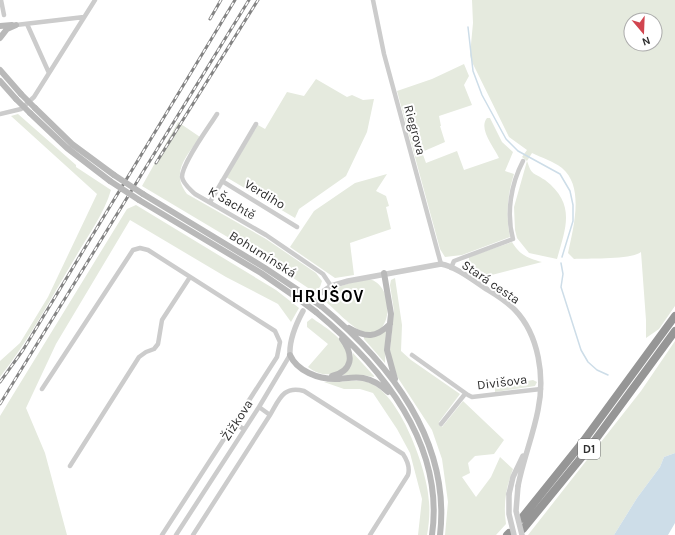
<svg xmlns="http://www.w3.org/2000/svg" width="675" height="535" viewBox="0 0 675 535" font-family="Karla,sans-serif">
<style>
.green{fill:#e5eade;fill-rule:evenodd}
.water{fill:#cddde8}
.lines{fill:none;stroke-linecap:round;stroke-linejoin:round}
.stream{stroke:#cddde8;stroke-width:1.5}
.minor{stroke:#ccc;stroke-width:4.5}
.tertiary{stroke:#ccc;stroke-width:5.5}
.secondary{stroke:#b9b9b9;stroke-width:6}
.motorway{stroke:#969696;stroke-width:8}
.rail-casing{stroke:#848484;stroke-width:3}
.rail{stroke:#fff;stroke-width:1.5;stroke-dasharray:4.5;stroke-linecap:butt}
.tertiary-bridge{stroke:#ccc;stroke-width:5.5}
.secondary-bridge{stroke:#b9b9b9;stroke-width:6}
.labels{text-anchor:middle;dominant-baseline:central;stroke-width:4;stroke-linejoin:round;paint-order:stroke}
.shield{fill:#fff;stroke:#6d6d6d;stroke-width:1}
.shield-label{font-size:12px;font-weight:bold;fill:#2f2f2f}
.street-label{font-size:13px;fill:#2f2f2f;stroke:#fff}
.district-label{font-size:17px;font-weight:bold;letter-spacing:1px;fill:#000;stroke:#fff}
</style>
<rect width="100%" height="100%" fill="#fff"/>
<path class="green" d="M472,0H675V306L659,329L646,338V320L641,252C631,260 589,258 574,259L568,253C573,229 585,187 562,168C553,161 542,158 532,153L527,161C532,176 533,172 545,180C576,204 566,227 557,259L529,253L517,238L515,230L514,207L527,161L522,157L527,150L509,137L472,62L470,55L473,23ZM631,20H655V44H631Z
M464,64L469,76L464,85L472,105L439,116L441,126H440L445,142L422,152L426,163L457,151L464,170L499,158C494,147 478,129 487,118H490L502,142L513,152L505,171L514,174C507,196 506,215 510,237L462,255L445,257L440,249L397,91L432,79Z
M316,79L347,97L352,95L363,100L374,99L367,132L346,176L299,209L295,218L226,177L258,125L265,129L287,92L304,96Z
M18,114L76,165V167L111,190C104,214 87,237 75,258C51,298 29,340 0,377V361L20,343L48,297L97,194L11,116Z
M178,122L200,137C187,156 170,172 187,194L266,239L316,273L322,281L320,287L314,292L271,263L142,186Z
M387,174L376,191L386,196L389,206L386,207L391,229L350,243L354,275L335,278L290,247L314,211L355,183Z
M136,205L276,290L299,308L291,322L278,304L226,277L130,220L56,344L26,408L45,453L67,535H0V416L127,209Z
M512,242C520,255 527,258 542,262L480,278L468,271L469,257Z
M395,278L402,325L401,351L411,360L460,394L439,422L442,427L463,401L504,440L494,454L475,456L468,463L470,473L462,477L476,497L491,477L500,457L513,469C506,488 503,504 506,524L496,535H445L448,502L442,459L432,430L398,378L392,364L390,350L394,311L390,285L391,280Z
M369,279C398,286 392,348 359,330C351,326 332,307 324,300C332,285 354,282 369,279Z
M312,318C323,326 343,337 347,352C352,368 332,378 319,373C315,372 311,369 308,367L328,344L307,327V322Z
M386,330L385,363L364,339V337Z
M675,341V453L664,457L660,467L637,498L614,535H528L641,391Z
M353,353L374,376V377L362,375H343L351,367Z
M533,380L537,382L535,386L495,392V387Z
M324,382C337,383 355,379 367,382C399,390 428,471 429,502C430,512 429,524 427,535H418L422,499L410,453L397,429L373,393L360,389H344Z"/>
<path class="water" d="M675,453V523L668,535H614L637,498L660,467L664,457Z"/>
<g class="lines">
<path class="stream" d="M468,27L473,71L482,95L506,139L518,151L560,174L570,191L573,205V221L562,257
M561,263L563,274L561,287L581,350L588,362L597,370L608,375"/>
<path class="minor" d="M1,0L4,15
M373,0L384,54L441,264
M27,24L49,73
M16,25L84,17
M0,114L21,109L34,97L95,0
M217,114C209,127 182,163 182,177C183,184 190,189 195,194L266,235L323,274L331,286
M222,181L297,227
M210,202L256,124
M451,268L454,261L513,239C506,213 511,184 523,161
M412,355L468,395L472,397L541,389
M42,389L133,250L140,248L148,250L275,331L280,342L277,357L162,535
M259,407L270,415C279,400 283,385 304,391L403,454C407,460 410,468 408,475L370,535
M233,423L244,429
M441,424L465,394
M70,466L139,357L146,352L154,349L158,344L162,320L190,277
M176,535L259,407L290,355
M193,535L270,415"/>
<path class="tertiary" d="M318,295L331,286L348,281L441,264C457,267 474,281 488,290C498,296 507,302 515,310C539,335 545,377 538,410C533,436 523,460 518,486
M290,355C289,340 296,324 303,311
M509,494L513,477L523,456"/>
<path class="secondary" d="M0,26L12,25
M0,38L7,29L16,25
M0,70L21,94
M0,81L16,99
M35,108L72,144L114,175
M30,113L67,148L110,181
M143,194L265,268L304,294
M139,200L261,273L300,300
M384,273L391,314L387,350L395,379
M321,306C390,363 451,441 440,535
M316,312C382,367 445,444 432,535
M349,328C366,338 376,338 390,324
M290,355C297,371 318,379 335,379C344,379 354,376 363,378C373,380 381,385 388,392
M332,376C353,371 354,355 342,339"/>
<path class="motorway" d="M521,519L582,443L675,316
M523,529L590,447L675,331
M507,535L509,533"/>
<g class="rail-casing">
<path id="rail" d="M210,19L221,0
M156,163L258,0
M0,382L23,350L235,0
M0,404L249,0"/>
</g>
<use href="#rail" class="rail"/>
<path class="tertiary-bridge" d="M518,486L516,511L522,535
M509,494V514L514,535"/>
<path class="secondary-bridge" d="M21,94L35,108
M16,99L30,113
M114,175L143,194
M110,181L139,200
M304,294L321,306
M300,300L316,312"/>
</g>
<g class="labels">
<rect class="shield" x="578" y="439" width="22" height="20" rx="3"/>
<g class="shield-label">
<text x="589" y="449">D1</text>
</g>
<g class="street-label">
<text transform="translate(415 130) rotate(75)">Riegrova</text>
<text transform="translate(265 194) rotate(31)">Verdiho</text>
<text transform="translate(232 203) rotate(30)">K Šachtě</text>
<text transform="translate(263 254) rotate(32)">Bohumínská</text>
<text transform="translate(491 282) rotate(34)">Stará cesta</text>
<text transform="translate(502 382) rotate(-7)">Divišova</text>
<text transform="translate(237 420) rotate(-57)">Žižkova</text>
</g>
<g class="district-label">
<text x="328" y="296">HRUŠOV</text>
</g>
</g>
<g transform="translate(643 32) rotate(161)"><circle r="19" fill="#ffffff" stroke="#acacac"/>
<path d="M0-3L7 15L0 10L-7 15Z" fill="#d1454f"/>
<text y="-6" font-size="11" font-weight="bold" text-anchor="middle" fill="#2f2f2f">N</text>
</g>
</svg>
